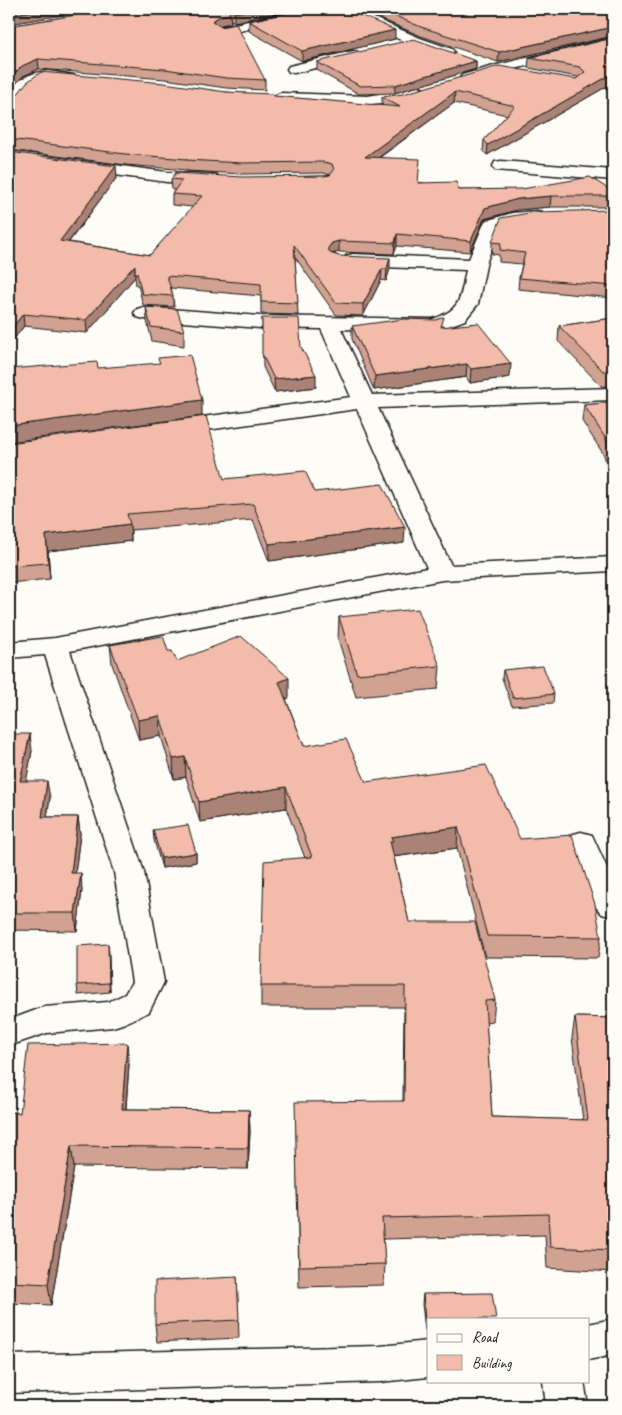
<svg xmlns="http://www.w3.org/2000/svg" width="622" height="1415" viewBox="0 0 622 1415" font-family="Caveat,sans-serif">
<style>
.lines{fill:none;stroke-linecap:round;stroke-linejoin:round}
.minor-casing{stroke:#1c1c1c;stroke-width:3}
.minor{fill:#fdfcf7;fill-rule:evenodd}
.wall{fill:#d1a191;stroke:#1c1c1c}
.shaded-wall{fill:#aa8376;stroke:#1c1c1c}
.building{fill:#f3bba9;stroke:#1c1c1c}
</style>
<rect width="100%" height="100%" fill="#fdfcf7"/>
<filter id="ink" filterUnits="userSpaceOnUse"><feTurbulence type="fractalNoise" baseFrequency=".02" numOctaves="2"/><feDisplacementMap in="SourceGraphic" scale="10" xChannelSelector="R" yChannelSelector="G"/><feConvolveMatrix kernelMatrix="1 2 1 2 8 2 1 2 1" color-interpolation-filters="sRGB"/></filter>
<g filter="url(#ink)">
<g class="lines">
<g class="minor-casing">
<path id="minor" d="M304,9H329L322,13L221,35L214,31L221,27Z
M335,9H353L420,38L452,49L454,52L452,55L447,56L410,44L337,12Z
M613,38V46L501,72L467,82L462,81L460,78L462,75L497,65Z
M353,51L358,52L360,55L358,58L294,73L289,72L287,69L289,66Z
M48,71L74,75L76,78L74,81C67,83 61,81 54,81C33,79 26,92 14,108L9,110C9,105 7,97 9,93C16,78 34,72 48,71Z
M419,87L424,89L427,92L424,95C376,108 330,106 281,103L276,101L273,98L276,95L281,93L368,96Z
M9,151L167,172L211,174L217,175L219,179L217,183L211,184L167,182L9,161Z
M501,161L613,170V180L495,170L493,166L495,162Z
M536,211L542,212L545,216L542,220L514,223L499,228L487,261L478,304L465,320L435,331L341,329L372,395L613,388V400L378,408L451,565L613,557V571L442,580L70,651L144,872L164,982L149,1012L125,1023L113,1027L47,1033L9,1046V1020L44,1007L108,1002L125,994L132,982L114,872L45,655L9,658V642L55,638L427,568L357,409L172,435L164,433L161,428L164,423L172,421L351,397L321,329L260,328L144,319L137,317L134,313L137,309L144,307L260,316L433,319C463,309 460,297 466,270L353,266L346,264L344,260L346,256L353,254L469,259L485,221L512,213Z
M581,832L592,835L613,881V917L602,914L593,904L566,842L570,835Z
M613,1319V1355L588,1360V1324Z
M428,1341V1377L380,1382L9,1393V1355L380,1346Z
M543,1381H584L588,1406H546Z"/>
</g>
<use href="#minor" class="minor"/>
</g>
<path class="wall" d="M112,9H296L234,22L231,20V23L219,26L265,80V90L226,88L165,79L39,69L23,76L9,26Z
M357,9H613V37V36L498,62L421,36Z
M249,21L395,39L302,61L249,31Z
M613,38V85L611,84L487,155L483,151L484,140L507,115L454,103L379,158L418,182L459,190L613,192V207H550L517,210L484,219L470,252L397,246L394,254L339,252L332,254L390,269L386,281L381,280L363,316L336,315L295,257L298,315L261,314V296L171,288L173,296L174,307L143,305L138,285H136L135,277L87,333L24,326L10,344H9V152L117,177L69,242L150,255L193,207L172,205V194L175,190H172L171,179L324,176L330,175L324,173L242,174L187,171V170L126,165L9,150V101L226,92L382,106V97L576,79L578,77L528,68L529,58Z
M476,61V69L395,93L359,94L317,70V62Z
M613,210V298L518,289L519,278L522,264L499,262V255L492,254V242Z
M146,307L184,331V346L152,341L147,321Z
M262,318L301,347L316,387L275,392L263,367Z
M613,318V387L601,386L558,341L559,326Z
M352,326H443L510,377L470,383L466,377L374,390L352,339Z
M613,402V490L604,455L582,421L584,405Z
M9,443L224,479L315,492L404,543L269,561L253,520L131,530V541L48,551L50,579L9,583Z
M339,617L440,666L438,689L356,697L338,639Z
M110,645L168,651L177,661L289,698L286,699L304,746L366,782L520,839L601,937L598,958L485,957L457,848L394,857L409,922L495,1000L493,1021L486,1022L492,1117L583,1120L572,1038L575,1017L613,1018V1272L547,1268L545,1235L383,1239L385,1264L384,1285L299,1287L296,1123L403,1101L404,1007H261V986L305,858L286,808L200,822L186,777L174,779L161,736L139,740L112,664Z
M503,670L554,694L553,703L512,706L502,678Z
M9,734L32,751L26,781L50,798L47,817H78L80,834L75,873L82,890L77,931L9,930V885L11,875H9Z
M153,830L196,853V862L162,868L154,840Z
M108,944L110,992L78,995L77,985Z
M129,1064L126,1109L249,1110L250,1132L248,1169L74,1167L51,1305L9,1303V1112L20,1113Z
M237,1277L239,1338L157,1342L155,1324Z
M423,1294L428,1319V1330H425L422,1304Z"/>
<path class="shaded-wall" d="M44,9H99L9,24V15Z
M253,9H296L234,22V13Z
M230,14L231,23L221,25L212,30V21L220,16Z
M613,27V36L498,62L499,52Z
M395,30V39L302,61V51Z
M38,59L39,69L23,76L9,91V79L22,66Z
M476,61V69L395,93V85Z
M612,74L611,84L487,155L488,145Z
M455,92L454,103L364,168L365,157Z
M116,166L117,177L61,252L60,241Z
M551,196L550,207L517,210L484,219L470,252L471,241L485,208L518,199Z
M397,234V246L394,254L395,243Z
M339,241V252L331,254L328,259V248L332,243Z
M390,258V269L386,281L387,269Z
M135,265V277L87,333L86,320Z
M382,269L381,280L363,316V304Z
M23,314L24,326L10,344L9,332Z
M467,364L466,377L374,390L375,376Z
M511,364L510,377L470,383L471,369Z
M316,375V387L275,392L274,379Z
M202,400V416L9,442V426Z
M130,524L131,541L48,551L50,579L46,535Z
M405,527L404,543L269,561V544Z
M289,678V698L279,702V682Z
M160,716L161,736L139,740L138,720Z
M30,734L32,751L23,798L20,781Z
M185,757L186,777L174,779L173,759Z
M47,781L50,798L44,835L42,817Z
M286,787V808L200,822L199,802Z
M78,817L80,834L73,890L71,873Z
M458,827L457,848L392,857L390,841L391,837Z
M196,853V862L162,868L161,858Z
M81,873L82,890L77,931L75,913Z
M108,944L109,953L110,992L109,983Z
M127,1043L129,1064L124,1130L122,1109Z
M249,1110L250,1132L248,1169V1148Z
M71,1146L74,1167L51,1305L48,1284Z"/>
<path class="building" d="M9,9H44L9,15Z
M112,9H253L234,13L228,9L230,14L220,16L212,21L221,27L236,24L265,80L226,78L165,69L38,59L22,66L9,79V26Z
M308,9H346L395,30L302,51L249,21Z
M379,9H613V27L499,52L421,27Z
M613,38V74H612L488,145L484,140L515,106L455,92L365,157L420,159L418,183L456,182L459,190L522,189L590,177L613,192V196H551L518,199L485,208L471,241L397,234L395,243L339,241L332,243L328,248L330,253L339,256L390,258L387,269H382L363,304L336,303L294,245L298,303L261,302V284L167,276L173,296L142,294L137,273H135V265L86,320L23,314L9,332V152L116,166L60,241L150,255L202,196L172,194L182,180L171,179L176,173L242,177L324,176L330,175L334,170L332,164L324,162L242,163L186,160L187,159L125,154L9,139V115L10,107H9V101L14,99L27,82L41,72L164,83L226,92L273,94L274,96L400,107L382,97L403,94L499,66L576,79L585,72L580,67L529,58Z
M414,39L476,61L395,85L360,86L317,62Z
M613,210V286L519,278L525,253L500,250L501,243L492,242L501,218L534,212Z
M146,307L177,309L184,331L151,327Z
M444,317L441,327L478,323L511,364L471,369L467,364L375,376L352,326L404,319L436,320Z
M262,318H299L301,347L316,375L274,379L262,354Z
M613,318V371H603L559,326Z
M190,355L202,400L9,426V369L97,362L98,368L160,363L158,358Z
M613,402V466L606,439L584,405Z
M206,416L224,479L305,471L315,492L382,484L405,527L269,544L253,504L127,514L130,524L46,535L48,563L9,566V443Z
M418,609L440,666L357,674L339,617Z
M163,636L168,651H172L177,661L241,636L289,678L279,682L304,746L346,739L366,782L486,765L520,839L572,835L595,904L601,937L487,936L458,827L391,837L393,841H390L409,922H475L495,1000L485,1001L492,1117L588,1120L575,1017L613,1018V1250L550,1247L548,1214L382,1218L385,1264L299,1266L295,1102L404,1101L405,986H261L264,861L312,857L286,787L199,802L185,757L173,759L160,716L138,720L110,645Z
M543,666L554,694L513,698L503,670Z
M9,734H30L20,781H47L42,817H78L71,873H81L75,913H9V885L14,858H9Z
M188,825L196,853L161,858L153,830Z
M108,944L109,983L77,985V946Z
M127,1043L122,1109L249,1110L248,1148L71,1146L48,1284L9,1282V1112L20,1113L28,1045Z
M237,1277L239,1320L155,1324V1281Z
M492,1293L496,1319H428V1321H425L423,1294Z
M390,1401L391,1406H330V1404Z"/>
</g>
<rect width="622" height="1415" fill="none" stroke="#fdfcf7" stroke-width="30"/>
<rect x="15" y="15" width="592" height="1385" fill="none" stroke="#1c1c1c" stroke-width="2" filter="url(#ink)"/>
<rect x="427" y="1318" width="162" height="65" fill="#fdfcf7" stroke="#a3a29f"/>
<rect x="437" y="1334" width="25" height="8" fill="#fdfcf7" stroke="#a3a29f"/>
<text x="472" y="1342" font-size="15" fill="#1c1c1c">Road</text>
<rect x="437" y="1355" width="25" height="15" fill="#f3bba9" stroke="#a3a29f"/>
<text x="472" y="1368" font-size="15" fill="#1c1c1c">Building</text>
</svg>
